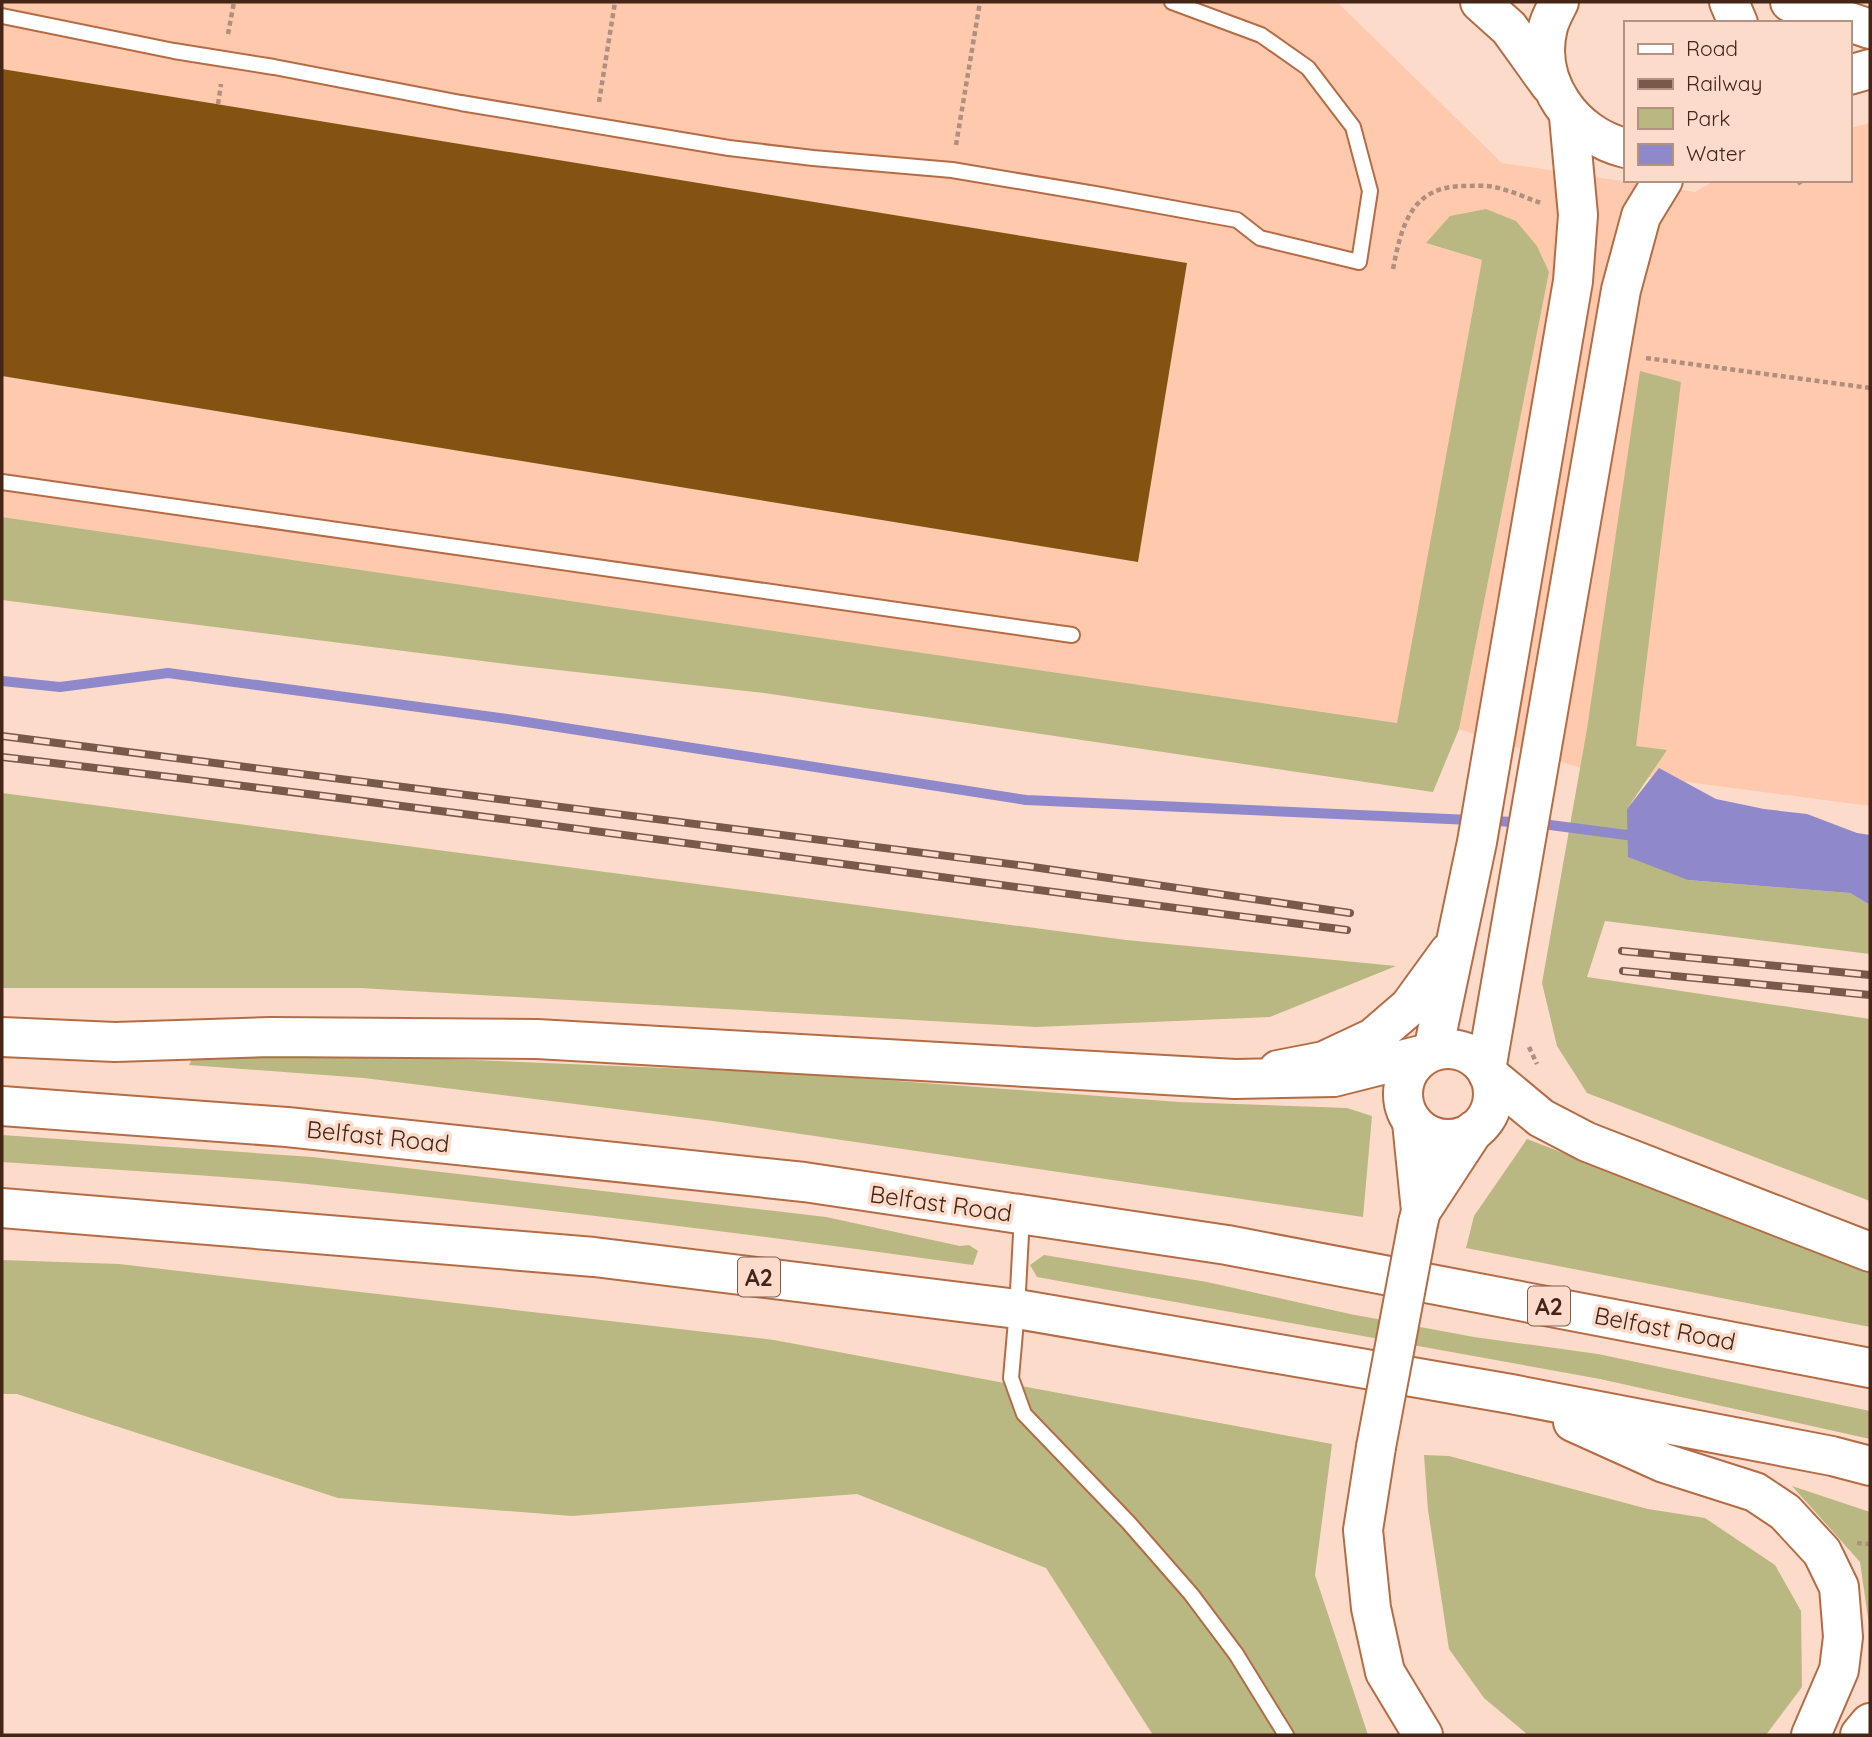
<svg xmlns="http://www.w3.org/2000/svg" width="1872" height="1737" viewBox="0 0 1872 1737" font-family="Quicksand,sans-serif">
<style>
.built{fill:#ffc9ae}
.green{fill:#b9b882}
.water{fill:#8f89cc}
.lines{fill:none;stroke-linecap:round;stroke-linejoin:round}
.stream{stroke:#8f89cc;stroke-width:10}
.building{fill:#845311}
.lane-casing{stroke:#b56c45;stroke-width:18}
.secondary-casing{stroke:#b56c45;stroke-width:42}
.highway-casing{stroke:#b56c45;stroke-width:42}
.path{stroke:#b08f7f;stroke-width:4.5;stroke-dasharray:5 3.5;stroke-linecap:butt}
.lane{stroke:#fff;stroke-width:14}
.secondary{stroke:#fff;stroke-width:38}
.highway{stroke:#fff;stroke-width:38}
.rail-casing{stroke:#795949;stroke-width:8}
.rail{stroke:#fcdbca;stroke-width:5;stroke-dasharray:16;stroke-linecap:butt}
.highway-bridge-casing{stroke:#b56c45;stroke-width:42;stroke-linecap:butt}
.highway-bridge{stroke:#fff;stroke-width:38}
.labels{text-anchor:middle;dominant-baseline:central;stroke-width:7;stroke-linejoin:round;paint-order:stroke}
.shield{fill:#fcdbca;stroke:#7c5c4b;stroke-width:2}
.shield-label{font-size:23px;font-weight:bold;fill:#452515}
.street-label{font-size:24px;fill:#452515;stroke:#fcdbca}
</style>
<rect width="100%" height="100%" fill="#fcdbca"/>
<path class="built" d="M2,2H1337L1502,163L1695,192L1716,180H1849V128L1870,123V806L1581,768L1459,729L1549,272L1427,244L1482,260L1398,723L2,517Z"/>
<path class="green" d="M1486,209L1516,221L1537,246L1549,272L1459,729L1433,792L764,693L522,666L2,600V517L1397,723L1482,260L1426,243L1450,216Z
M1640,371L1681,382L1636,746L1667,750L1627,809L1688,880L1850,893L1870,905V954L1605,921L1587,977L1870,1019V1201L1587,1093L1557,1046L1542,983L1587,729Z
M2,793L1126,940L1396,966L1270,1017L1036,1027L360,988H2Z
M352,1055L791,1073L1179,1102L1347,1108L1372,1116L1363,1217L713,1121L364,1078L189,1065L192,1059Z
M2,1135L312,1157L826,1217L960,1246L969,1245L978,1251L973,1265C748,1233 523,1206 297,1183C199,1174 100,1169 2,1162Z
M1527,1139L1870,1271V1327L1466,1248L1474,1216Z
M1044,1255L1207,1282L1350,1314L1474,1337L1598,1354L1870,1411V1439L1600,1379L1037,1277L1030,1265Z
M2,1260L119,1264L774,1340L1332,1444L1315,1575L1368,1735H1153L1046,1568L857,1494L572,1516L338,1498L17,1394H2Z
M1424,1455L1449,1456L1648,1509L1705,1518L1775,1565L1801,1611L1802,1687L1766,1735H1528L1484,1698L1449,1649L1428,1510Z
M1792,1486L1870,1512V1632L1860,1562Z"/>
<path class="water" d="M1659,768L1716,799L1764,809L1807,814L1857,833L1870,835V905L1850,893L1688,880L1628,857L1627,809Z"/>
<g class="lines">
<path class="stream" d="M2,681L60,687L168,673L507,719L1026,800L1535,823L1642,837"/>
</g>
<path class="building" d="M2,69L1187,263L1138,562L2,376Z"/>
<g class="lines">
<g class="lane-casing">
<path id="lane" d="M2,16L174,51L274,67L461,103L729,148L813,158L952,170L1095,194L1237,220L1260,238L1359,262L1370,191L1353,127L1308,68L1261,35L1172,2
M2,482L1072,635
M1022,1216L1017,1309L1011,1378L1024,1414L1128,1522L1191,1594L1236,1654L1286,1735"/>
</g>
<g class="secondary-casing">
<path id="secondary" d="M1480,2L1509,28L1550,85
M1559,2C1555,10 1550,19 1548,27C1534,82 1573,135 1625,148
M1729,2L1738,23
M1790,2L1870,29
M1849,75L1870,69
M1403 1094a45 45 0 1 1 90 0a45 45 0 1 1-90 0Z
M1433,1051L1477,842L1573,281L1578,215L1569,117
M1278,1070L1324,1061L1373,1038L1409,1007L1449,952
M1486,1070L1621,290L1641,216L1663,180"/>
</g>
<g class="highway-casing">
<path id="highway" d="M2,1037L115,1042L271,1037L537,1039L1235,1079L1334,1077L1425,1054
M1488,1074L1541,1118L1587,1142L1870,1252
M2,1106L287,1127L804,1182L1227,1245L1870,1368
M1412,1122L1421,1211L1418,1223
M2,1208L594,1257L1017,1309L1511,1394L1832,1456L1870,1466
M1421,1211L1474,1130
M1573,1422L1664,1463L1755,1492L1785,1512L1822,1552L1839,1587L1843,1637L1839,1670L1811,1735
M1376,1447L1363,1530L1371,1608L1385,1672L1423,1735
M1860,1735L1870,1723"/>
</g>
<path class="path" d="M228,34L234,2
M599,102L615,2
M218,104L221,84
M956,145L980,2
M1798,180L1802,187
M1393,269C1402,223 1412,185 1467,186C1476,186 1486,185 1494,187C1510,190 1526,198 1541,203
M1646,358L1870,388
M1529,1047L1537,1064
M1857,1543L1870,1544"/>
<use href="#lane" class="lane"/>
<use href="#secondary" class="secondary"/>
<use href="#highway" class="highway"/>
<g class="rail-casing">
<path id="rail" d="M2,736L1026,866L1350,913
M2,757C451,809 898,873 1347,930
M1622,951L1870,975
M1623,971L1870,995"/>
</g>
<use href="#rail" class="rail"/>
<g class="highway-bridge-casing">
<path id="highway-bridge" d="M1376,1447L1418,1223"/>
</g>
<use href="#highway-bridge" class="highway-bridge"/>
</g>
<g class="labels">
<g class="shield">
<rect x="738" y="1257.5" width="42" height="39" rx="5"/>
<rect x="1528" y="1286.5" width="42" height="39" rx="5"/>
</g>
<g class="shield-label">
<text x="759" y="1277">A2</text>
<text x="1549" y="1306">A2</text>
</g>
<g class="street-label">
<text transform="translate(378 1136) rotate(6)">Belfast Road</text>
<text transform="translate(941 1203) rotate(8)">Belfast Road</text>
<text transform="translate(1665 1328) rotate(11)">Belfast Road</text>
</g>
</g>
<rect width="1872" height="1737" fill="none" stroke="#452515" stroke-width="7"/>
<rect x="1624" y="21" width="228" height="161" fill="#fcdbca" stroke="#b39282" stroke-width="2"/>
<rect x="1638" y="44" width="35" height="10" fill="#ffffff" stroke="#b39282" stroke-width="2"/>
<text x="1686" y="56" font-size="21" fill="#452515">Road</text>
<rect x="1638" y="79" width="35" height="10" fill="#795949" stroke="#b39282" stroke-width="2"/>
<text x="1686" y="91" font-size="21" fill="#452515">Railway</text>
<rect x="1638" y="108" width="35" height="21" fill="#b9b882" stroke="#b39282" stroke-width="2"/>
<text x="1686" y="126" font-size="21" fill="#452515">Park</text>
<rect x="1638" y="144" width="35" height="21" fill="#8f89cc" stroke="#b39282" stroke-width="2"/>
<text x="1686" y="161" font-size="21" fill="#452515">Water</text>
</svg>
